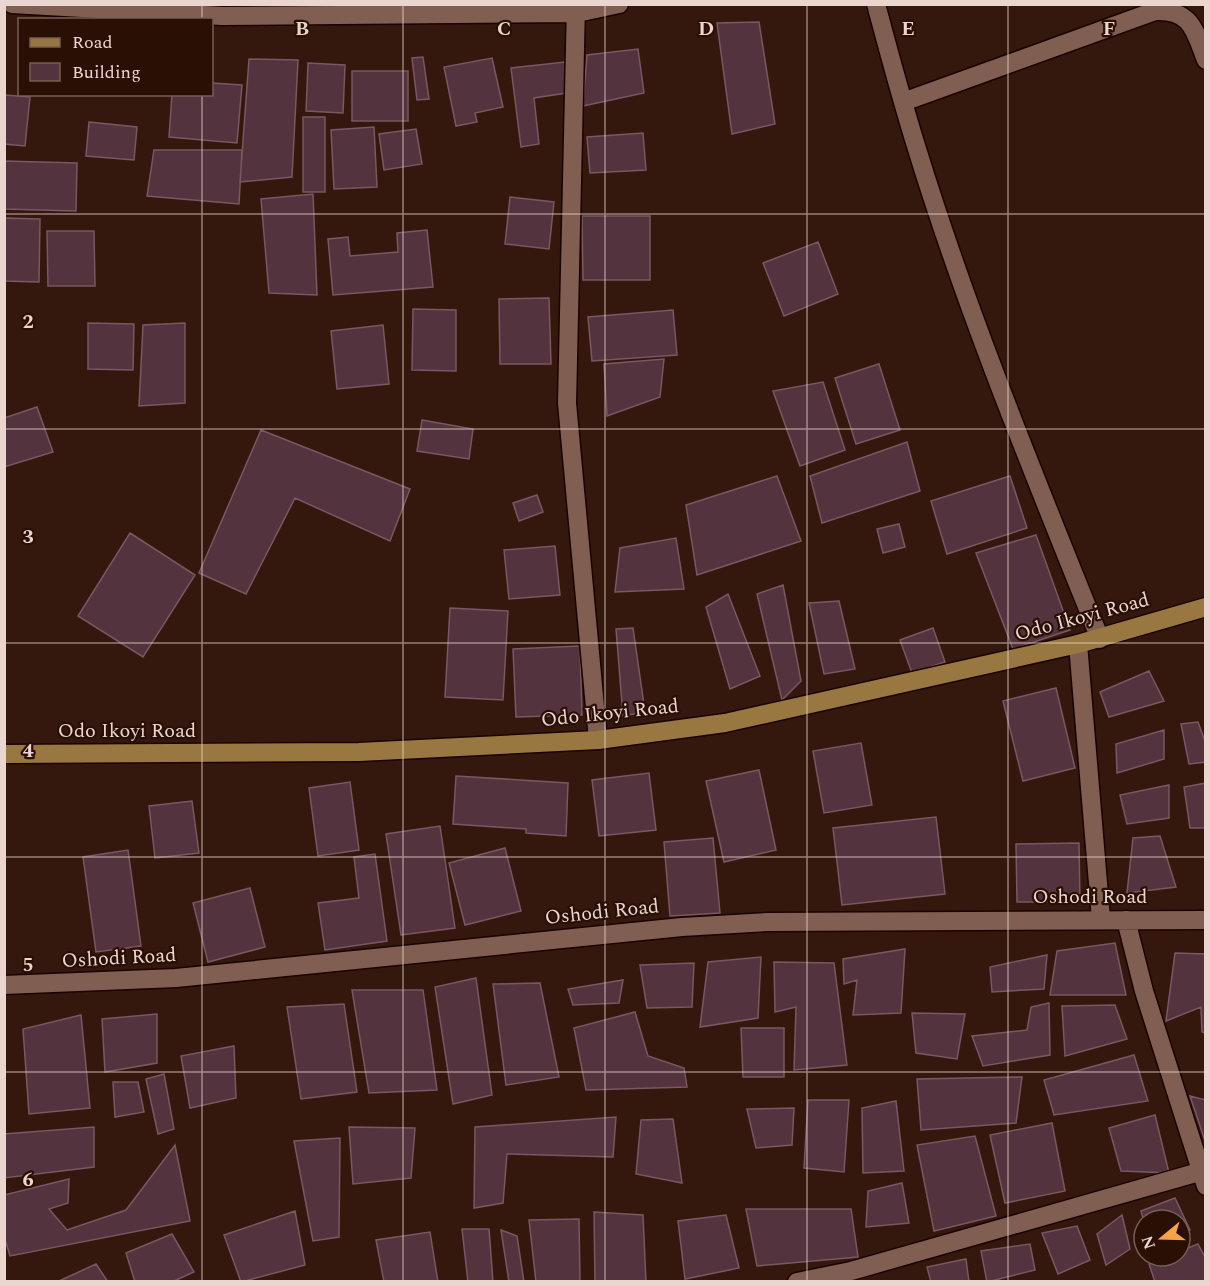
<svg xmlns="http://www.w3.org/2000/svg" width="1210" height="1286" viewBox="0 0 1210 1286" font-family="Spectral,serif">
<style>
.building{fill:#53333d;stroke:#7a5762;stroke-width:1.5}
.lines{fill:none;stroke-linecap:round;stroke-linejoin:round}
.minor-casing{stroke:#1a0300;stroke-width:21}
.major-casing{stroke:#1a0300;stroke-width:21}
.minor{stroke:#805e52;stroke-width:18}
.major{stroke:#987840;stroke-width:18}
.grid{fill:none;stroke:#ead6cf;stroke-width:1.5;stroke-opacity:0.55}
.labels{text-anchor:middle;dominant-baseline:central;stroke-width:4.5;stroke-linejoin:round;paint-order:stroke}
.street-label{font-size:20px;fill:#ead6cf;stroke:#2a0f05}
.grid-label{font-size:20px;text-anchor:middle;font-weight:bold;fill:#ead6cf;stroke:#2a0f05;stroke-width:4.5;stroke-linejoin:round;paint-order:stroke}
</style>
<rect width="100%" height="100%" fill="#34180e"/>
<path class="building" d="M759,22L775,124L732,134L717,23Z
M638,49L644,93L583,106L587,55Z
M423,57L429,99L417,100L412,58Z
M492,58L503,107L475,113L477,122L456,126L444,67Z
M249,59L298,60L292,177L240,182Z
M574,61L573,92L534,98L539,144L521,147L511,68Z
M308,63L345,65L343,113L306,111Z
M352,71H408V121H352Z
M212,83L242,85L237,143L169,137L172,94H212Z
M4,95L30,97L25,146L4,144Z
M303,117H325V192H303Z
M89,122L137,127L134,160L86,156Z
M374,127L377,187L334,189L331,130Z
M416,129L422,164L384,170L379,134Z
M643,133L646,170L590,173L587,137Z
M154,150H242L239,204L147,196Z
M4,161L77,163L76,211L4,209Z
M313,194L317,295L269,293L261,199Z
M510,197L554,202L549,249L505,244Z
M582,216H650V280H583Z
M4,218L40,219L39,282L4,281Z
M427,230L433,287L333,295L328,239L348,237L350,256L398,252L397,233Z
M47,231H94L95,286H48Z
M818,242L838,294L784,316L763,263Z
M549,298L551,364H500L499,299Z
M413,309L456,310V371L412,370Z
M673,310L677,355L592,361L588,317Z
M88,323L134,324L133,370L88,369Z
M185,323V403L139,406L143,325Z
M383,325L389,384L337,389L331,331Z
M664,359L660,397L607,416L604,364Z
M879,364L900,430L856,444L835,378Z
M823,382L845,450L800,466L773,391Z
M37,407L53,452L4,467V418Z
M422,420L473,429L469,459L417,451Z
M261,430L410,489L390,541L295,498L246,594L199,573Z
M907,442L920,491L822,523L810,476Z
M777,476L801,541L697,575L686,505Z
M1010,476L1027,528L947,554L931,501Z
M537,495L543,512L519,521L513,503Z
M899,524L905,547L883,553L877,529Z
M130,533L195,575L143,657L78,616Z
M1036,535L1070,630L1013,649L976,553Z
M676,538L684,589L615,592L620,548Z
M555,546L560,595L509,599L504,550Z
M783,585L801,681L782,700L757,594Z
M728,594L760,676L730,689L706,607Z
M839,601L855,669L824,674L809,603Z
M450,608L508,611L503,700L445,697Z
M633,628L645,712L623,716L616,629Z
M933,628L945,662L912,673L900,640Z
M580,646L582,715L516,717L513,649Z
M1149,671L1164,701L1109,717L1100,692Z
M1056,688L1075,768L1023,781L1003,701Z
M1198,722L1206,744V762L1189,764L1181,724Z
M1164,730V759L1117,773L1116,744Z
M861,743L872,805L824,813L813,751Z
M759,770L776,850L724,862L706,781Z
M649,773L656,830L599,836L592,780Z
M456,776L568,783L566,836L526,833V829L453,824Z
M350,782L359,850L318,856L309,788Z
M1206,783V828H1190L1184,787Z
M1169,785V818L1127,824L1120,795Z
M192,801L199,853L155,858L149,806Z
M936,817L945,894L842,905L833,828Z
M440,826L455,928L401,935L386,834Z
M1160,836L1176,887L1127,893L1133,838Z
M713,838L720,913L670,916L664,842Z
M1079,843L1080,902H1017L1016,844Z
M505,848L521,911L465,925L449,863Z
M128,850L141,946L96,952L83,857Z
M375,854L387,941L325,950L318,903L359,898L354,857Z
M250,888L265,947L208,962L193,903Z
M1115,943L1126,995H1050L1057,951Z
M905,949L901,1013L853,1015L857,980L844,984L843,959Z
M1175,953L1206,954V1033L1202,1032L1201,1007L1166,1021Z
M1047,955L1044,989L992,992L990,967Z
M761,957L758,1018L700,1027L708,962Z
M774,962L834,963L847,1065L794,1070L796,1007L775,1012Z
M694,963L692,1007L647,1008L640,965Z
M476,978L492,1095L453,1104L435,987Z
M623,980L619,1003L573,1005L568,989Z
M540,983L559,1077L506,1085L493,984Z
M352,990H423L437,1090L369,1093Z
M1049,1003L1050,1055L983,1066L972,1036L1027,1030L1031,1007Z
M344,1004L357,1092L301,1099L287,1007Z
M1115,1005L1127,1039L1065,1056L1062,1006Z
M635,1012L648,1056L684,1068L687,1087L586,1090L574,1028Z
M912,1013L965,1014L957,1059L916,1053Z
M157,1014V1063L105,1072L102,1019Z
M81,1015L90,1108L29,1114L23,1029Z
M741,1028H784V1077H743Z
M234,1046L236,1098L190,1108L181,1056Z
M1134,1055L1148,1101L1054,1115L1044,1080Z
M164,1074L174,1129L158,1134L146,1079Z
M1022,1077L1016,1123L921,1130L917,1079Z
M113,1082H138L144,1112L115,1117Z
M1190,1096L1206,1100V1144Z
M808,1100H849L844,1172L804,1168Z
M896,1101L904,1171L863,1173L862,1108Z
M794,1108L792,1145L756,1148L747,1109Z
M1155,1115L1169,1173L1121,1171L1109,1128Z
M616,1117L613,1157L507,1154L503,1203L474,1208L475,1127Z
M673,1119L682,1183L636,1174L641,1120Z
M1052,1123L1065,1191L1005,1203L990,1135Z
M94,1127V1167L4,1178V1134Z
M349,1127L415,1128L411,1178L353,1184Z
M975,1136L996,1216L934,1231L917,1145Z
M340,1138L339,1237L313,1241L294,1141Z
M175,1145L190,1221L10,1256L4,1236V1195L69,1179L68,1203L49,1209L67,1230L126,1210Z
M902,1183L909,1223L866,1227L868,1191Z
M1175,1198L1190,1230L1180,1233V1220H1144V1222L1141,1211Z
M746,1209H851L858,1257L757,1266Z
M295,1211L305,1265L241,1282L224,1235Z
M594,1212L643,1215L646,1282H595Z
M726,1215L739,1268L685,1279L678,1221Z
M1122,1215L1130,1249L1106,1265L1097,1234Z
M579,1219L580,1282H536L529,1220Z
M1077,1226L1090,1260L1058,1274L1042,1233Z
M462,1229H489L493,1282H468Z
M501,1230L517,1236L524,1282H509Z
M430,1232L438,1282H384L376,1240Z
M172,1234L194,1272L172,1282H135L126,1253Z
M1030,1244L1035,1270L987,1282L981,1251Z
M1198,1244L1206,1259V1282H1155L1149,1264L1167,1256H1180V1251Z
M966,1259L969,1282H931L927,1267Z
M96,1264L108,1282H57Z"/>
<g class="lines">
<g class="minor-casing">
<path id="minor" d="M12,4L222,16L577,13L619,4
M576,4L567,403L598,740
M876,4C889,53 902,101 917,149C968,315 1035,477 1100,639
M903,102L1155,11C1192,9 1195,32 1206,60
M1078,644L1101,919
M1126,920L1144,991L1206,1186
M4,985L176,978L682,927L768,922L1206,920
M797,1282L851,1271L1199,1172"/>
</g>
<g class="major-casing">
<path id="major" d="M4,754L359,752L598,740L725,723L1078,644L1206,607"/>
</g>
<use href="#minor" class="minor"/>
<use href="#major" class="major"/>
</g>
<path class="grid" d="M202,4V20M403,4V1282M605,4V1282M807,4V1282M1008,4V1282M202,94V1282M4,214H1206M4,429H1206M4,643H1206M4,857H1206M4,1072H1206"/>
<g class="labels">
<g class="street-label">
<text transform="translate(1082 617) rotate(-15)">Odo Ikoyi Road</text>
<text transform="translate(610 713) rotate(-6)">Odo Ikoyi Road</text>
<text x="127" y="731">Odo Ikoyi Road</text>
<text x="1090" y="897">Oshodi Road</text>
<text transform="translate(602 912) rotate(-6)">Oshodi Road</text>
<text transform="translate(119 958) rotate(-3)">Oshodi Road</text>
</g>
</g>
<g class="grid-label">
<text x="302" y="35">B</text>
<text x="504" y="35">C</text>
<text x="706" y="35">D</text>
<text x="908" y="35">E</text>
<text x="1109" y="35">F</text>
<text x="28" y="328">2</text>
<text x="28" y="543">3</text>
<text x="28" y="757">4</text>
<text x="28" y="971">5</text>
<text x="28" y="1186">6</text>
</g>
<rect width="1210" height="1286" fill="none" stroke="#ead6cf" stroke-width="12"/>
<rect x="18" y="18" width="195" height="78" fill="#2a0f05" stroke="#775f56" stroke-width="1.5"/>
<rect x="30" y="38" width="30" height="9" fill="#987840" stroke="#775f56" stroke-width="1.5"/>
<text x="72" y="48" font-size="18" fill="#ead6cf">Road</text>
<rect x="30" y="63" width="30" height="18" fill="#53333d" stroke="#775f56" stroke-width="1.5"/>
<text x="72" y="78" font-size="18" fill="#ead6cf">Building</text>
<g transform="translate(1162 1238) rotate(251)"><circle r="28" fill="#2a0f05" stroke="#775f56" stroke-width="1.5"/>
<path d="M0-4.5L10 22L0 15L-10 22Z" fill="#f5a346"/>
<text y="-9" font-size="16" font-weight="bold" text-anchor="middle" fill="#ead6cf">N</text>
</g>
</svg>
